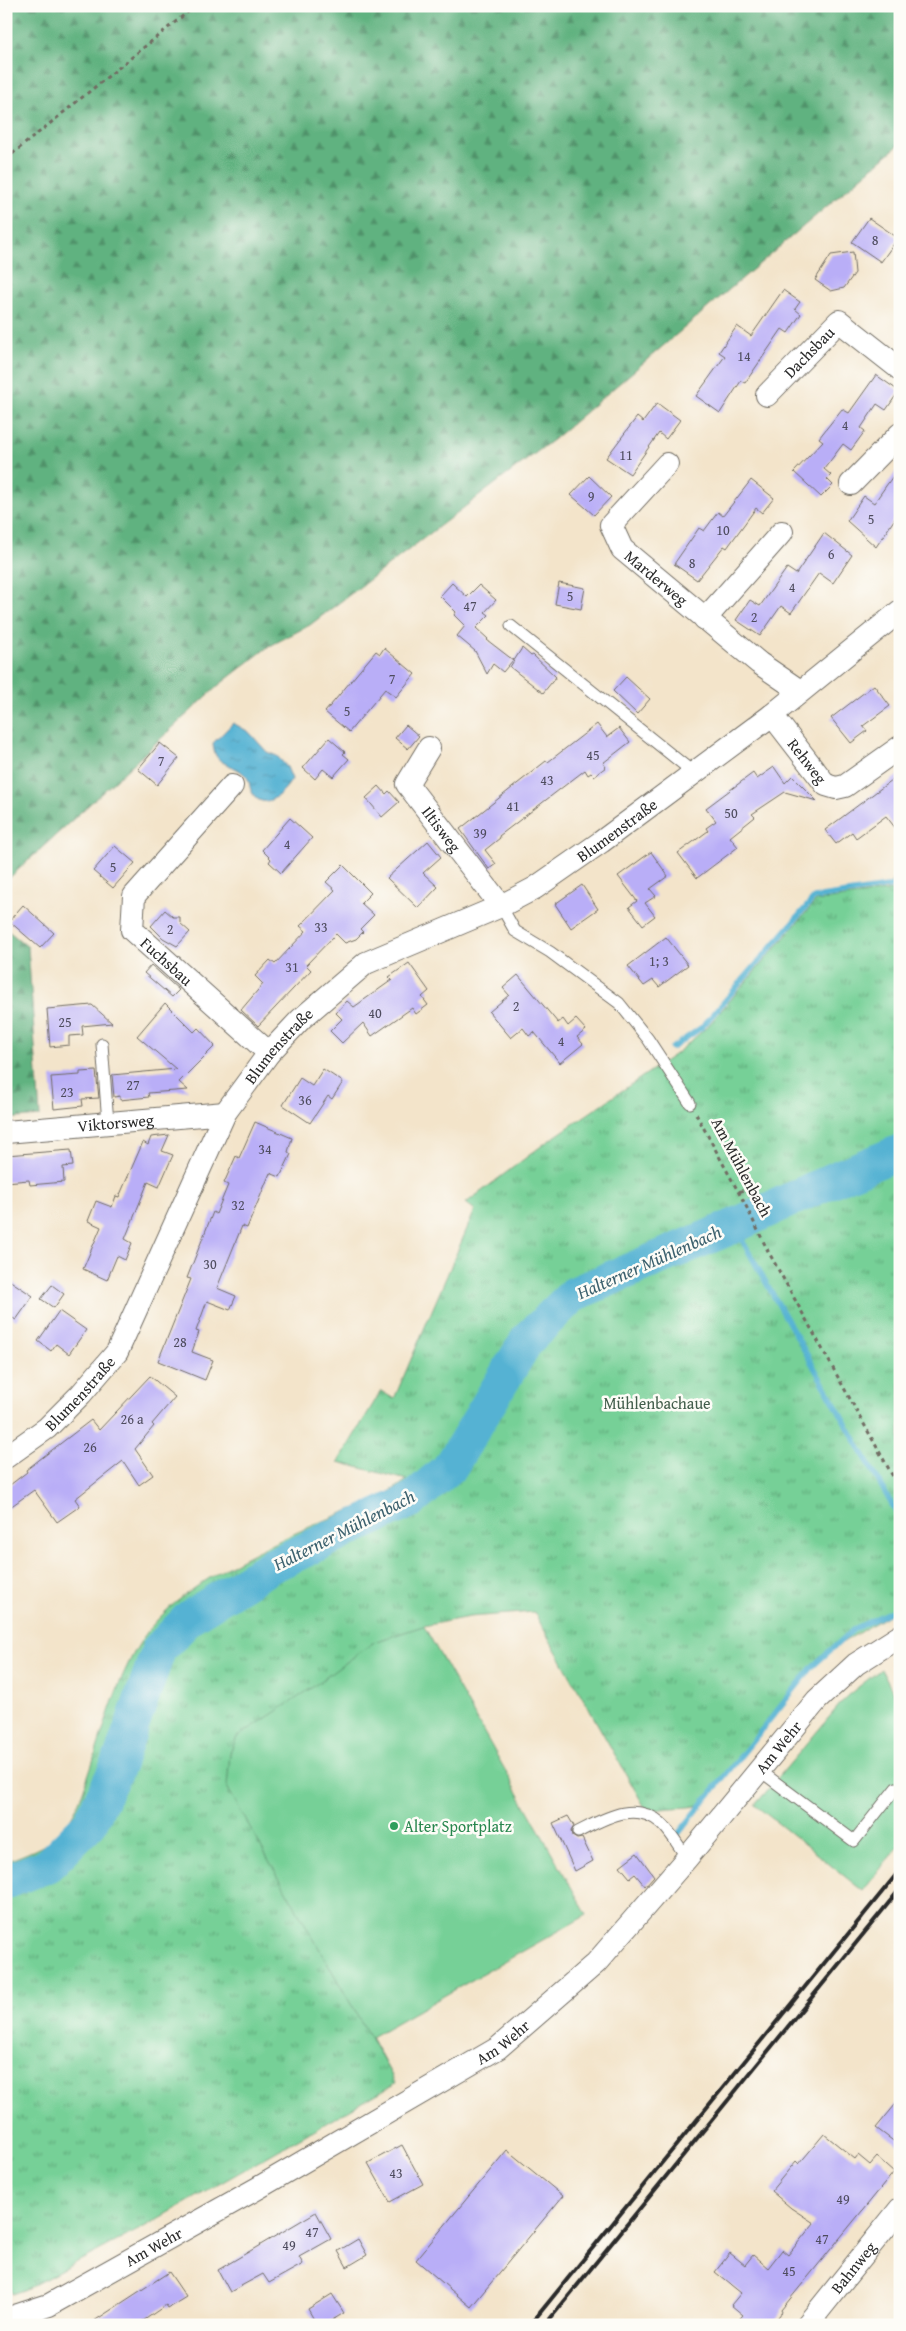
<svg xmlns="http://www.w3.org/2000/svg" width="906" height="2331" viewBox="0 0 906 2331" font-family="'Gentium Book Plus',serif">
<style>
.grass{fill:#76d097;stroke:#507e61}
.forest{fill:url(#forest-firs);stroke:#466e56}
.park{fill:url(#park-tufts);stroke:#507e61}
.water{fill:url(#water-ripples);stroke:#406e7f}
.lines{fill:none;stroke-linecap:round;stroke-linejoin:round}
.stream{stroke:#55b2d3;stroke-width:5.5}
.river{stroke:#55b2d3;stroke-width:35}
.building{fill:#b9aef7}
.service-casing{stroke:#716c63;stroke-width:13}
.minor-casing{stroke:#716c63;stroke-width:24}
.path{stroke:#716c63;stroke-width:3;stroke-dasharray:4 4;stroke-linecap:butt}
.service{stroke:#fff;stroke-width:11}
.minor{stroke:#fff;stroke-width:22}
.rail{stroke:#2b2b2b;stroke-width:4}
.leisure-dot{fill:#2e9e5b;stroke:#fdfcf7;stroke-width:2}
.labels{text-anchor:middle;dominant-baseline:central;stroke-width:5;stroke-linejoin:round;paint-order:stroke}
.number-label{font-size:14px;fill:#4e4c5e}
.street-label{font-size:16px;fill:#2b2b2b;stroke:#fdfcf7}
.park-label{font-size:16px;fill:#425d4b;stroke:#fdfcf7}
.leisure-label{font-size:16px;fill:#27864d;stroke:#fdfcf7;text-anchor:start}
.water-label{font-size:18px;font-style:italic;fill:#3c616e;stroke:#fdfcf7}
</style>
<defs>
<pattern id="forest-firs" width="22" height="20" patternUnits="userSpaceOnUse" patternTransform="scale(1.25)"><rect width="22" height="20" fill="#60b280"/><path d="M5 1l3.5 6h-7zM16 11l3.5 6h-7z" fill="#4f9169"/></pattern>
<pattern id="park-tufts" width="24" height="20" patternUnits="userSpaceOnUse" patternTransform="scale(1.25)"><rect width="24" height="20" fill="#76d097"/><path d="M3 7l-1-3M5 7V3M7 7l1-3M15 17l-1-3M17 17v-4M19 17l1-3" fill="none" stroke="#61a97b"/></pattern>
<pattern id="water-ripples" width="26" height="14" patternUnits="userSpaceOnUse" patternTransform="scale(1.25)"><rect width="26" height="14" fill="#55b2d3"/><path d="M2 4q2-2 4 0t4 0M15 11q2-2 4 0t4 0" fill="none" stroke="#4791ab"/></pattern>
</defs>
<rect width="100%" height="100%" fill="#fdfcf7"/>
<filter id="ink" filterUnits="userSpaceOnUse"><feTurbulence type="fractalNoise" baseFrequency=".02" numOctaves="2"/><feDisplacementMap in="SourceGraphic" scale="10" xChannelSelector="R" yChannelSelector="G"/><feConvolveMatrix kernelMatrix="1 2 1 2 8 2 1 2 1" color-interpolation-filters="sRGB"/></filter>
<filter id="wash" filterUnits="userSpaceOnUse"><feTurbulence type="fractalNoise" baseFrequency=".0096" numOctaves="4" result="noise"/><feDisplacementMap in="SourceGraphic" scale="20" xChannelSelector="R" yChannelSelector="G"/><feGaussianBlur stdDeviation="1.12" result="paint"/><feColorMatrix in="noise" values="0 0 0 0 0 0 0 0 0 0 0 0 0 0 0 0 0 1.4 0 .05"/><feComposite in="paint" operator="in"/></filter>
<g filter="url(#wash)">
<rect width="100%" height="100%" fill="#f3e4ca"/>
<path class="grass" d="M417,1614L587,1915L371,2037L395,2082L86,2257L65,1868L162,1672Z
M881,1669L900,1706V1844L863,1891L755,1805L847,1696Z"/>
<path class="forest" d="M6,6H900V144L554,439L310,625L268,647L219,685L6,881Z
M6,929L28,947L40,1116L6,1119Z"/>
<path class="park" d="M900,880V1608L840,1644L811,1670L701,1805C682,1810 666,1805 648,1813L534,1612L469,1617L423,1626L374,1642L303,1694L237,1737L230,1753L227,1787L396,2083L144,2227L26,2289L12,2294L6,2275V1862C24,1854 45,1848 59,1834C75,1818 82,1794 89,1773C107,1722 120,1660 158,1619C199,1576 271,1543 326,1520C353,1508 383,1499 407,1480L338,1462L381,1391L394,1399L475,1210L466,1203L544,1144L677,1053L707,1027L816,901L893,890L892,881Z"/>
<path class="water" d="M233,723L249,732L267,752L277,756L287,767L292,779C284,793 262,815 251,790C249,785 250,781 246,776C232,761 214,768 213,743Z"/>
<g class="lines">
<path class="stream" d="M672,1048L702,1027L814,898L900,885
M734,1226L900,1519
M674,1839L813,1666L854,1629L900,1607"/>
<path class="river" d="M6,1882L48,1865L90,1823L118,1765L159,1649L191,1616L271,1566L412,1500L451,1466L527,1340L574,1294L734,1226L839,1177L900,1152"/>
</g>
<g id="blocks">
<path class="building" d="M869,218L898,238L881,262L852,242Z
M853,252L855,273L844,288L831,291L815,280L831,255Z
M783,290L800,302L795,309L801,314L788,333L782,329L745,383L741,381L720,413L696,396L725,356L719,352L737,326L751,336Z
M876,375L899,391L886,410L877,404L861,428L865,431L851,450L843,444L824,469L831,475L827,479L833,485L821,497L794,472L823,441L819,438L842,409L849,413Z
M657,403L680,420L666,439L659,433L630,474L606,458L637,417L643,422Z
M900,466V511L876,547L847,521L864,496L874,503Z
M589,476L611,497L594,515L571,495Z
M751,480L774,498L762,513L756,508L727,548L724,546L697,580L674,564L699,528L704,531L718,512L723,516Z
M824,533L852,555L833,583L819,573L791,613L781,606L760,636L736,620L750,600L760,606L787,568L796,574Z
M452,583L467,597L479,585L496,600L485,612L489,615L476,628L488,639L487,640L513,660L503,672L493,664L487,674L475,651L457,636L465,626L454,615L456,612L440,596Z
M559,583L585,588L581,609L555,604Z
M384,648L415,674L396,697L385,689L349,732L325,712L376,651L380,654Z
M522,648L531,656L533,655L556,677L543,693L510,667Z
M626,677L650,699L637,714L613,691Z
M874,685L890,706L863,726L867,731L851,743L831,718Z
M597,724L607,737L619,728L630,742L603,763L606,767L594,776L591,773L588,775L585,770L499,836L500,838L485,850L496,864L489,869L460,829L546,761L548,762Z
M406,725L419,736L408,749L395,738Z
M329,738L345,752L343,754L349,759L333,777L323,769L315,779L303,768Z
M160,743L179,758L157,785L138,769Z
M774,767L785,783L792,776L817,801L785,792L752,814L755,817L730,837L738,847L697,878L678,853L708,831L706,828L716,821L706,808L753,773L757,779Z
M900,774V834L886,816L856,838L852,832L836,844L825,830Z
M379,786L386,794L389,791L399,802L382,817L366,798Z
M290,818L312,838L281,873L269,862L271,859L262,850Z
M428,841L441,857L423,873L438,887L418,908L387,878Z
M115,846L135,863L113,888L93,871Z
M651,852L668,876L650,889L656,896L645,903L655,916L643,925L629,907L637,901L618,876Z
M343,865L371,893L361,903L374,915L360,929L363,932L356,939L345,943L336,934L306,965L311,970L258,1026L241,1010L263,984L255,976L270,960L275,964L306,931L300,926L335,890L326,882Z
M582,885L598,909L571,928L555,904Z
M23,905L54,933L40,948L9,921Z
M165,910L173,917H180V923L190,932L177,946L163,938L151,926Z
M666,937L688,965L659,987L653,980L644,986L628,966Z
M409,963L429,991L422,997L428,1005L416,1014L412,1008L372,1036L363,1023L342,1043L330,1031L342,1019L336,1013L347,1001L354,1007L392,980L389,977Z
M151,965L179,990L172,997L144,973Z
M518,975L558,1023L563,1019L568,1026L576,1019L586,1030L577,1037L583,1044L560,1063L534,1032L529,1036L523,1028L511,1038L489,1012L509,995L503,988Z
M165,1003L194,1032L198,1028L215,1046L179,1082L188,1090L148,1093L149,1097L139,1098L120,1100V1096L114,1097L112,1075L176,1069L137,1036Z
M92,1005L112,1023L82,1026L83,1035L69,1036V1045L50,1047L47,1009Z
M323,1069L343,1082L332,1099L328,1096L310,1123L283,1105L300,1078L312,1086Z
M96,1071L99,1098L82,1099L83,1106L54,1109L51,1077L80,1075V1072Z
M255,1122L292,1138L288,1152L291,1154L280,1177L270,1173L247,1228L242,1226L217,1288L236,1296L230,1310L207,1301L196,1331L199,1332L192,1352L213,1360L205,1380L158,1361L191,1279L187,1278L213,1212L216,1214L228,1185L224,1183L236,1156L239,1158Z
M169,1135L162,1151L173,1155L159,1187L148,1182L125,1239L132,1243L125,1260L117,1256L107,1280L83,1269L101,1227L88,1221L96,1201L112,1207L116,1196L119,1197L143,1142L148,1145L151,1137Z
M71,1150L73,1166L63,1167L64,1182L30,1185L29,1180L6,1182V1155Z
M6,1278L33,1296L16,1320L6,1314Z
M52,1285L64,1294L54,1308L41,1299Z
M59,1311L86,1330L69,1354L56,1344L51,1351L38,1341Z
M150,1376L175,1397L152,1424L154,1426L135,1449L153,1475L139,1485L123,1461L75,1499L80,1506L57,1522L34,1490L6,1510V1488L27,1472L26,1470L91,1420L99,1430Z
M568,1816L574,1826L571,1831L572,1836L577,1839L582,1838L593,1861L575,1871L553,1823Z
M637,1853L654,1876L645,1886L635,1874L630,1878L620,1866Z
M900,2099V2146L876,2128Z
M824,2134L855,2159L858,2155L870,2165L877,2157L894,2172L781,2310L782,2312L772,2325H734L743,2315L731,2305L741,2293L715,2272L730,2253L745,2265L753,2255L768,2268L782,2250L788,2255L814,2223L791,2208L771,2191L796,2161L799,2164Z
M402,2145L423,2184L390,2202L368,2163Z
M507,2150L563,2196L471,2307L416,2260Z
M316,2212L331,2239L299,2257L303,2264L269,2283L263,2274L230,2292L218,2270Z
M358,2239L367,2255L347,2267L338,2251Z
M169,2272L186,2297L168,2308L166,2305L137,2325H88Z
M332,2294L344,2313L324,2325H317L308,2309Z"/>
</g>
</g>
<g filter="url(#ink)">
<use href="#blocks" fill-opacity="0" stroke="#716c63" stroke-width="1"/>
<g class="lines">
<g class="service-casing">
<path id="service" d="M511,626L694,773
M501,906L515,931L550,952L619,1003L648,1039L690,1103
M102,1044L108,1123
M759,1770L854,1841L896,1788
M578,1832C604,1819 634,1800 661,1823C671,1832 679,1847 687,1858"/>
</g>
<g class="minor-casing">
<g id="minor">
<path id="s1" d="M767,395L839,321L900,369"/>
<path id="s2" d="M667,464L611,525L622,549L759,663L800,691"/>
<path d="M851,484L900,434"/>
<path d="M705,619L782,532"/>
<path id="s3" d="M772,715L826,785L836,788L845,786L900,747"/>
<path id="s4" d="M429,748L407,784L501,906"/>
<path id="s5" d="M232,786L134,896L132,930L269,1053"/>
<path id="s6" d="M6,1132L225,1113"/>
<path id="s7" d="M6,1457L47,1428L81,1394L117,1352L225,1113L269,1053L301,1019L366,963L501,906L535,888L601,842L772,715L900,611"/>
<path id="s8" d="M6,2319L49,2305L258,2188L498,2048L596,1963L687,1858L817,1700L856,1664L900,1636"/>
<path id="s9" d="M807,2325L900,2209"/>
</g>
</g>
<path class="path" d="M6,159L195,6
M696,1114L745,1204L768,1251L900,1489
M739,1192L751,1187"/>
<use href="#service" class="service"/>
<use href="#minor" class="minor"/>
<path class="rail" d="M530,2325L900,1870
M545,2325L900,1889"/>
</g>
</g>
<circle class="leisure-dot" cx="394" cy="1826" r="5"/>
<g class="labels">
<g class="number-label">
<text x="875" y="240">8</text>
<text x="744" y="356">14</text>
<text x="845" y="425">4</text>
<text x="626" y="455">11</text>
<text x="591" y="496">9</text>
<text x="871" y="519">5</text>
<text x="723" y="530">10</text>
<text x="831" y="554">6</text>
<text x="692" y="563">8</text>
<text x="792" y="587">4</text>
<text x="570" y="596">5</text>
<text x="470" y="606">47</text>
<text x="754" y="617">2</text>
<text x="392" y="679">7</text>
<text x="347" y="711">5</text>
<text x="593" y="755">45</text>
<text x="161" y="761">7</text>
<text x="547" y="780">43</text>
<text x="513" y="806">41</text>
<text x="731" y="813">50</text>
<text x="480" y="833">39</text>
<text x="287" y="844">4</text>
<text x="113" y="867">5</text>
<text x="321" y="927">33</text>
<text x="170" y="929">2</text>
<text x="659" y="961">1; 3</text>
<text x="292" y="967">31</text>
<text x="516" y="1006">2</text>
<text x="375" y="1013">40</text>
<text x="65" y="1022">25</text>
<text x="561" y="1041">4</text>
<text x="133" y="1085">27</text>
<text x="67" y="1092">23</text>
<text x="305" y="1100">36</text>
<text x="265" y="1149">34</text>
<text x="238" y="1205">32</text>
<text x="210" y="1264">30</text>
<text x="180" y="1342">28</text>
<text x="132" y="1419">26 a</text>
<text x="90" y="1447">26</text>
<text x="396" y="2173">43</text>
<text x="843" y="2199">49</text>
<text x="312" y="2232">47</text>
<text x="822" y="2239">47</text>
<text x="289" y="2245">49</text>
<text x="789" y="2271">45</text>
</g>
<g class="street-label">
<text stroke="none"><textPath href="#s1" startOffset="60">Dachsbau</textPath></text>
<text stroke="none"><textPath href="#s2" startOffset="154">Marderweg</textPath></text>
<text stroke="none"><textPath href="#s3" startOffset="58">Rehweg</textPath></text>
<text stroke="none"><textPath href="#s4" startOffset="99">Iltisweg</textPath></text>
<text stroke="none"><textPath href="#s7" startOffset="908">Blumenstraße</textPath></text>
<text stroke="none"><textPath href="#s5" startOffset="228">Fuchsbau</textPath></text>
<text stroke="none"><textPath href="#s7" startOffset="502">Blumenstraße</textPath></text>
<text stroke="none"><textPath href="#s6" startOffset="110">Viktorsweg</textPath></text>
<text transform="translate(742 1167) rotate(62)">Am Mühlenbach</text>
<text stroke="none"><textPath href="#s7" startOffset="98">Blumenstraße</textPath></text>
<text stroke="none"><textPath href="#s8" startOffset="975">Am Wehr</textPath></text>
<text stroke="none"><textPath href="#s8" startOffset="570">Am Wehr</textPath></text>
<text stroke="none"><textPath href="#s8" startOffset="165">Am Wehr</textPath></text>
<text stroke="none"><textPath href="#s9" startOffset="74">Bahnweg</textPath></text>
</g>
<g class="park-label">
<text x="657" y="1403">Mühlenbachaue</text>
</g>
<g class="leisure-label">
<text x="404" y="1826">Alter Sportplatz</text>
</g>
<g class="water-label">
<text transform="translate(649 1262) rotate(-24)">Halterner Mühlenbach</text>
<text transform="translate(344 1530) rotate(-27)">Halterner Mühlenbach</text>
</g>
</g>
<rect width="906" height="2331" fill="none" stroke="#fdfcf7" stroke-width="25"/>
</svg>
